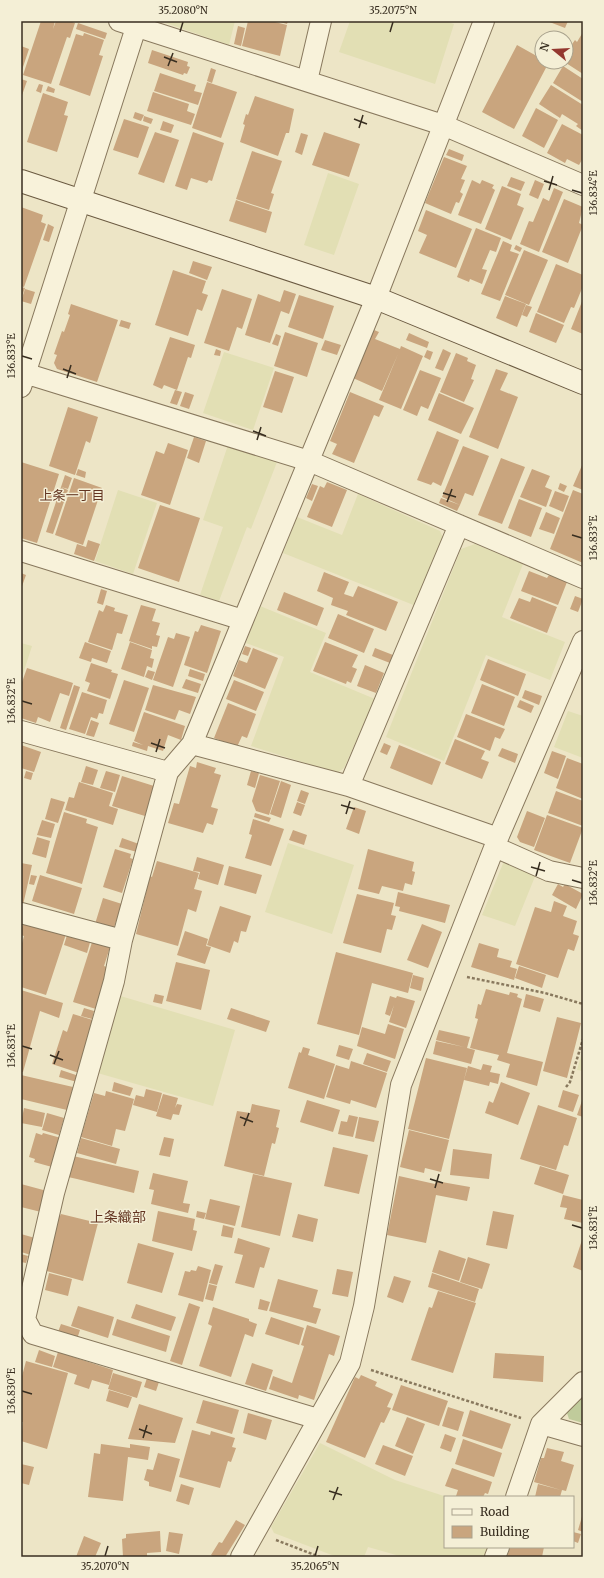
<svg xmlns="http://www.w3.org/2000/svg" width="604" height="1578" viewBox="0 0 604 1578" font-family="Merriweather,'Noto Sans JP',serif">
<style>
.farmland{fill:#e2dfb4}
.green{fill:#c0cb9b}
.building{fill:#c9a57e}
.lines{fill:none;stroke-linecap:round;stroke-linejoin:round}
.street-casing{stroke:#88785d;stroke-width:22}
.secondary-casing{stroke:#6a5940;stroke-width:24}
.path{stroke:#88785d;stroke-width:2.5;stroke-dasharray:3 2;stroke-linecap:butt}
.street{stroke:#f8f2da;stroke-width:20}
.secondary{stroke:#f8f2da;stroke-width:22}
.ticks{fill:none;stroke:#382e20;stroke-width:1.5}
.labels{text-anchor:middle;dominant-baseline:central;stroke-width:3;stroke-linejoin:round;paint-order:stroke}
.neighbourhood-label{font-size:13px;fill:#633521;stroke:#f4efd6}
.quarter-label{font-size:14px;fill:#633521;stroke:#f4efd6}
.neatline{fill:none;stroke:#382e20;stroke-width:1.5}
.ticks-label{font-size:10px;text-anchor:middle;fill:#382e20}
</style>
<rect width="100%" height="100%" fill="#ede5c6"/>
<path class="farmland" d="M160,21H235L229,45Z
M350,21H445L454,24L435,84L339,52Z
M328,173L359,184L334,255L304,245Z
M224,352L274,368L253,430L203,413Z
M228,445L277,462L251,529L247,527L219,601L200,595L223,527L203,520Z
M118,490L157,503L133,574L95,561Z
M358,494L440,531L443,538L416,606L283,553L297,517L342,535Z
M475,544L523,564L502,617L565,642L550,680L486,655L444,761L386,737L461,549Z
M260,606L326,633L310,672L375,699L344,768L337,773L251,746L284,657L246,643Z
M21,643L32,646L23,674H21Z
M568,711L583,716V758L554,747Z
M288,843L354,865L332,934L265,912Z
M504,861L536,874L515,926L482,915Z
M117,995L235,1030L213,1106L94,1072Z
M583,1049V1071L577,1070Z
M320,1443L395,1480L447,1497H445V1547H489L486,1557H403L368,1547L364,1557H337L274,1533L271,1527Z"/>
<path class="green" d="M583,1393V1423L569,1419L566,1410Z"/>
<path class="building" d="M41,21H55L53,29L56,21H69L75,23L70,38L67,37L51,84L23,75Z
M248,21H271L287,25L280,56L242,46Z
M277,21H288L287,24Z
M547,21H568L565,28Z
M78,23L107,33L105,39L76,29Z
M238,26L245,28L241,46L234,44Z
M583,32V74L566,63V59L573,48L570,47L575,40L577,42Z
M84,33L104,40L99,55L103,56L90,96L59,85L76,34L83,36Z
M517,45L542,59V62H549L514,129L482,112Z
M21,46L29,49L21,73Z
M152,50L188,62L187,66L190,67L187,74L184,73L183,75L148,63Z
M563,66L583,79V102L553,83Z
M211,68L216,70L212,83L207,81Z
M160,73L196,85L194,91L202,93L198,105L154,91Z
M21,79L27,81L21,98Z
M207,82L237,92L221,138L192,128Z
M39,84L43,85L41,93L36,91Z
M551,85L583,105V131L576,126L578,124L562,114L560,118L539,104Z
M48,86L55,89L54,93L46,91Z
M153,92L189,104L187,111L195,114L191,125L147,111Z
M43,93L68,102L64,115L68,116L57,152L27,142Z
M255,96L294,109L289,133H286L278,156L240,142L245,125L243,124L246,114L248,115Z
M536,108L558,120L544,148L522,136Z
M135,112L144,115L141,121L133,118Z
M144,116L153,119L151,124L143,121Z
M124,119L149,127L138,158L113,150Z
M163,121L174,125L171,133L160,130Z
M562,124L583,135V158L579,165L567,159L565,163L547,153Z
M155,132L179,140L164,183L138,174Z
M193,132L224,143L212,181L209,180L207,183L191,178L187,190L175,186Z
M324,132L360,144L349,177L312,165Z
M301,133L308,135L302,155L295,152Z
M449,149L464,155L462,161L446,155Z
M252,151L282,161L271,193L274,194L269,210L236,199Z
M444,157L467,166L461,179L465,180L460,192L463,194L459,203L456,202L451,214L425,203Z
M511,177L525,182L521,191L507,186Z
M472,180L480,184L482,180L494,185L492,188L495,190L481,224L458,215Z
M535,180L544,184L538,199L529,195Z
M502,186L521,194L517,205L524,208L511,240L485,229Z
M554,188L563,192L558,204L552,202L558,204L539,252L520,244L529,221L533,222L543,198L549,201Z
M564,199L583,207L579,223L583,225L568,263L542,252Z
M236,200L272,212L266,233L229,221Z
M21,207L43,215L41,222L46,224L24,287L21,286Z
M426,210L472,229L456,268L419,253L427,235L418,231Z
M48,224L54,227L49,242L43,240Z
M476,228L501,238L496,252L490,250L482,269L487,270L482,284L470,279L469,282L457,277Z
M503,241L512,245L510,251L519,254L500,301L481,294Z
M516,245L522,248L520,252L514,249Z
M524,250L548,260L529,305L505,295Z
M193,261L212,267L207,280L189,273Z
M556,264L583,275V286L574,308L571,307L564,323L537,312Z
M173,270L206,281L202,293L208,295L202,311L197,309L188,336L155,325Z
M21,287L25,288L21,299Z
M25,289L35,292L31,304L21,301Z
M222,289L252,299L242,329L237,327L229,351L204,343Z
M284,290L296,294L289,314L281,311L270,343L245,335L258,294L280,302Z
M299,295L334,306L323,339L288,327Z
M505,296L526,304L517,327L496,318Z
M583,299V334L571,329Z
M71,304L118,320L97,382L57,369L54,363L57,355L54,354L62,331L64,332L70,315L68,314Z
M526,305L532,307L527,317L522,315Z
M536,313L564,325L556,343L529,332Z
M121,320L131,323L129,329L119,326Z
M374,330L379,332L375,339L400,349L401,346L423,356L401,409L379,400L398,354L382,391L353,378Z
M285,332L318,343L307,377L274,366Z
M409,333L429,342L427,348L406,340Z
M276,334L281,336L278,346L272,344Z
M170,337L195,345L191,358L188,357L177,390L164,385L162,389L153,385Z
M325,340L341,345L337,355L321,350Z
M216,349L221,351L220,356L214,355Z
M443,349L451,353L443,371L435,368Z
M427,350L433,352L430,360L424,357Z
M456,353L468,358L467,361L476,365L471,379L474,380L464,402L440,392Z
M496,369L508,373L500,390L518,397L498,449L469,437Z
M420,370L441,378L428,409L421,406L417,416L403,410Z
M275,371L294,377L282,413L263,407Z
M175,390L182,392L177,405L170,403Z
M185,392L194,395L189,409L180,406Z
M350,392L384,406L379,417L374,415L354,463L332,454L337,444L330,441Z
M439,393L474,408L461,434L428,420Z
M68,407L98,417L90,443L86,441L75,475L49,466Z
M437,431L459,440L441,486L433,482L431,485L417,480Z
M194,437L206,441L199,463L187,458Z
M168,443L188,450L170,505L141,495L156,451L164,454Z
M463,446L489,456L473,496L465,493L460,505L442,497Z
M501,458L525,467L502,524L478,515Z
M21,462L59,474L37,543L21,538Z
M583,463V490L573,486Z
M78,469L86,472L85,478L76,475Z
M532,469L550,476L545,487L552,490L546,507L520,497Z
M65,475L72,478L68,489L61,487Z
M74,478L102,488L83,545L55,535Z
M327,482L347,490L332,527L307,517L320,486L324,488Z
M560,483L567,486L564,492L558,489Z
M312,484L318,486L312,501L306,498Z
M61,487L68,490L53,534L46,532Z
M573,490L583,494V563L550,549Z
M555,491L569,496L563,512L549,506Z
M441,498L460,505L457,511L439,503Z
M519,499L542,508L531,537L508,528Z
M160,505L200,518L179,582L138,568Z
M546,512L560,518L554,534L539,529Z
M88,540L100,544L94,561L74,554L77,544L86,547Z
M529,571L547,578L549,575L567,582L558,605L521,591Z
M324,572L349,582L344,594L353,597L358,586L398,602L386,631L346,615L348,611L331,605L333,598L317,591Z
M21,573L26,575L21,589Z
M101,589L107,591L103,605L97,603Z
M284,592L324,608L317,626L277,610Z
M575,596L583,599L578,612L570,609Z
M532,597L557,607L547,633L510,618L519,598L530,602Z
M106,605L115,608L114,611L128,615L122,634L117,633L112,650L88,642L99,610L103,612Z
M141,605L156,609L152,621L160,623L156,635L160,636L157,647L152,646V649L129,641Z
M338,614L374,629L364,653L328,638Z
M201,625L221,631L207,673L184,665L195,631L198,632Z
M176,633L190,637L173,687L153,680L168,637L174,639Z
M85,642L111,651L107,663L92,658L91,662L79,658Z
M130,642L152,650L150,658L154,659L152,668L147,666L144,677L121,669Z
M325,642L358,655L352,667L357,669L351,683L347,681L346,684L313,671Z
M245,646L251,648L248,656L242,654Z
M253,648L278,658L265,689L233,676L239,660L247,663Z
M375,648L393,655L390,663L372,656Z
M488,659L526,674L518,696L480,680Z
M91,663L112,670L111,672L118,674L110,699L87,691L90,683L85,681Z
M365,665L384,673L376,693L357,686Z
M27,668L73,683L69,696L60,693L50,722L38,717L36,723L21,718V685Z
M190,669L205,674L203,681L188,676Z
M148,670L155,672L152,680L145,677Z
M186,679L201,684L198,693L182,688Z
M124,680L149,688L134,732L109,724Z
M234,680L264,692L256,711L226,699Z
M482,684L515,697L504,726L471,713Z
M74,685L80,687L66,730L60,728Z
M153,685L196,697L190,714L179,710L175,720L145,710Z
M525,690L542,696L539,705L522,698Z
M82,692L107,700L103,714L99,713L97,719L91,717L85,734L69,729Z
M520,700L534,706L531,713L517,707Z
M228,703L256,714L247,738L242,736L237,747L214,738Z
M144,712L185,726L181,740L168,735L163,751L148,746L147,751L132,746L133,742L143,745L134,741Z
M466,714L505,729L500,739L495,737L490,751L457,737Z
M91,720L99,723L94,737L86,735Z
M455,739L485,751L481,759L489,762L482,779L445,764Z
M384,743L391,746L387,755L380,752Z
M21,745L41,752L34,772L21,768Z
M399,745L441,762L432,785L390,768Z
M502,748L518,754L515,763L498,756Z
M552,751L566,756L558,779L544,773Z
M567,758L583,764V799L556,788Z
M197,762L216,768L214,773L221,775L211,807L218,809L213,825L207,823L203,833L168,823L174,803L179,804L190,766L196,768Z
M86,766L98,770L93,785L81,782Z
M26,771L33,773L31,780L24,778Z
M106,771L120,775L115,792L100,788Z
M251,771L259,773L255,788L247,785Z
M260,775L280,781L269,815L256,811L252,801Z
M122,776L154,786L145,816L112,806Z
M281,781L291,785L281,818L270,814Z
M79,782L113,793L109,806L118,809L113,825L65,810L69,797L74,798Z
M301,790L309,793L305,804L297,801Z
M556,791L583,801V826L548,813Z
M51,798L65,802L58,823L45,819Z
M297,802L305,805L301,816L293,813Z
M354,807L366,811L359,834L346,829Z
M527,811L545,818L534,847L520,842L517,837Z
M64,812L87,819L86,823L98,827L82,884L46,873Z
M255,813L271,818L269,822L254,817Z
M547,815L583,828L570,863L534,850Z
M253,819L284,829L271,866L245,858L252,835L249,834Z
M42,820L55,824L51,838L37,835Z
M293,830L307,835L304,845L289,840Z
M37,837L50,841L46,858L32,854Z
M122,838L139,844L137,852L119,847Z
M115,849L131,854L130,858L133,859L122,893L103,887Z
M368,849L414,862L412,871L415,872L412,885L405,883L403,891L382,886L379,894L358,889Z
M197,857L224,865L218,885L198,879L200,872L193,871Z
M157,861L199,873L194,889L202,891L196,912L188,909L178,946L136,934L150,876L152,877Z
M21,863L32,865L23,905L21,904Z
M229,866L262,875L256,894L224,885Z
M31,875L37,876L34,885L29,884Z
M40,875L82,888L74,914L32,901Z
M558,884L563,887L565,884L583,894L576,909L552,895Z
M398,892L450,905L445,923L399,911L400,907L395,906Z
M357,894L394,903L391,915L396,916L392,930L387,929L381,953L343,943Z
M103,898L122,904L113,930L95,924Z
M554,901L567,906L563,916L577,921L573,934L579,936L574,951L568,949L558,978L516,964L535,907L551,912Z
M220,906L251,916L246,932L241,931L238,943L234,941L230,953L207,945Z
M24,921L66,934L46,995L21,987V947L24,936L21,935V931Z
M422,924L442,932L428,968L407,960Z
M185,931L208,939L206,946L211,947L205,964L177,955Z
M68,932L91,939L87,953L64,945Z
M93,939L111,944L104,966L109,968L96,1009L73,1002Z
M479,943L499,949L497,957L512,961L510,967L517,969L514,980L471,967Z
M336,952L413,973L408,993L372,983L359,1035L317,1024Z
M176,962L210,970L201,1010L166,1001Z
M519,966L546,975L542,988L515,978Z
M413,975L424,978L421,991L410,988Z
M486,989L509,995L510,992L518,994L517,997L522,999L507,1053L543,1062L537,1086L506,1077L510,1064L497,1060L499,1055L470,1048L478,1019L475,1018L478,1004L481,1005Z
M21,990L63,1003L59,1018L40,1011L23,1072H21Z
M155,994L164,996L162,1004L153,1002Z
M526,994L544,999L540,1012L523,1007Z
M390,996L396,998L397,996L415,1001L406,1028L389,1022L394,1005L390,1016L385,1014Z
M84,1008L94,1011L92,1019L81,1016Z
M231,1008L270,1021L266,1032L227,1019Z
M73,1014L96,1021L79,1073L52,1064L63,1030L67,1032Z
M557,1017L581,1023L567,1078L543,1071Z
M388,1024L404,1029L395,1059L357,1046L362,1027L385,1034Z
M439,1030L470,1037L467,1048L475,1050L471,1064L433,1054L436,1041L464,1047L436,1040Z
M339,1045L353,1049L349,1060L336,1056Z
M303,1047L310,1049L308,1055L335,1064L324,1099L288,1088L299,1052L301,1053Z
M367,1053L391,1061L387,1072L363,1064Z
M426,1058L467,1068L449,1139L408,1129Z
M351,1061L387,1073L376,1108L351,1100L350,1104L326,1097L336,1065L349,1069Z
M483,1064L492,1066L490,1072L500,1074L498,1084L490,1082L489,1086L464,1080L468,1066L481,1070Z
M61,1070L79,1076L77,1082L59,1077Z
M21,1075L73,1087L67,1110L21,1099Z
M114,1082L133,1088L130,1096L112,1091Z
M501,1082L530,1093L518,1125L485,1113L489,1101L493,1103Z
M146,1089L162,1093L157,1112L133,1105L136,1095L144,1097Z
M563,1090L579,1095L573,1112L558,1107Z
M106,1091L134,1099L125,1131L116,1129L112,1146L81,1137L94,1093L105,1096Z
M163,1094L178,1098L175,1108L177,1104L182,1105L179,1115L173,1114L171,1120L156,1116Z
M583,1098V1117L577,1115Z
M307,1100L340,1110L333,1132L300,1122Z
M252,1104L280,1110L276,1127L279,1128L275,1144L272,1143L264,1176L224,1166L237,1111L250,1113Z
M538,1105L577,1118L568,1146L564,1145L556,1170L520,1159Z
M24,1108L45,1113L42,1127L21,1123Z
M47,1113L64,1118L59,1135L42,1130Z
M349,1115L358,1117L353,1137L338,1134L341,1121L347,1122Z
M359,1117L379,1121L374,1142L355,1138Z
M409,1130L449,1140L441,1172L425,1168L424,1173L400,1167Z
M36,1133L42,1135L43,1133L61,1138L52,1167L34,1162L35,1159L29,1157Z
M164,1137L174,1139L170,1157L159,1155Z
M81,1138L120,1149L116,1164L77,1153Z
M333,1147L368,1155L359,1194L324,1186Z
M453,1149L492,1154L489,1179L450,1175Z
M73,1156L139,1171L134,1193L77,1179L81,1162L77,1179L68,1177Z
M540,1166L569,1175L563,1194L534,1184Z
M153,1173L188,1181L183,1203L190,1204L188,1213L151,1204L154,1190L149,1189Z
M253,1174L292,1183L280,1236L241,1227Z
M399,1176L435,1184L436,1181L470,1187L467,1201L436,1195L426,1243L387,1235Z
M21,1184L47,1191L41,1212L21,1207Z
M563,1195L583,1200V1223L564,1219L567,1208L560,1207Z
M210,1199L240,1206L235,1226L205,1219Z
M158,1211L195,1219L193,1230L197,1231L192,1251L152,1241Z
M197,1211L206,1213L204,1219L196,1217Z
M493,1211L514,1215L507,1249L486,1245Z
M61,1214L98,1223L83,1281L43,1270L46,1259L49,1260L50,1256L46,1255L56,1215L60,1216Z
M298,1214L318,1219L313,1242L292,1237Z
M223,1225L234,1228L232,1238L221,1236Z
M21,1234L35,1238L31,1255L21,1252Z
M583,1237V1271L573,1267Z
M238,1238L270,1248L264,1268L260,1267L254,1288L235,1283L243,1255L234,1253Z
M138,1243L174,1253L162,1293L127,1283Z
M439,1250L466,1259L459,1281L432,1272Z
M21,1254L28,1256L26,1263L21,1262Z
M468,1257L490,1264L482,1289L460,1282Z
M215,1264L223,1266L217,1285L209,1283Z
M198,1266L211,1270L203,1302L178,1295L185,1271L190,1272L191,1270L196,1271Z
M337,1269L353,1272L348,1297L332,1294Z
M49,1273L72,1279L68,1296L45,1290Z
M432,1273L479,1289L475,1302L428,1287Z
M394,1276L411,1281L403,1303L387,1297Z
M278,1279L318,1290L313,1307L321,1309L316,1324L269,1311Z
M209,1284L217,1286L213,1301L205,1299Z
M438,1291L476,1303L453,1373L411,1360L429,1307L432,1308Z
M260,1299L270,1302L267,1311L258,1309Z
M189,1303L200,1307L182,1365L170,1361Z
M136,1304L176,1317L171,1331L131,1318Z
M78,1306L114,1317L108,1338L71,1326Z
M213,1307L249,1319V1321L257,1324L253,1337L245,1334L231,1377L199,1366L212,1326L208,1324Z
M271,1317L304,1328L299,1345L265,1334Z
M117,1319L170,1336L166,1352L112,1335Z
M61,1324L80,1330L77,1339L58,1332Z
M307,1325L340,1336L334,1356L329,1354L314,1400L299,1395L298,1399L269,1389L273,1376L292,1383L304,1346L301,1345Z
M39,1350L55,1356L52,1367L35,1362Z
M58,1352L113,1370L109,1385L92,1380L89,1389L74,1384L77,1375L53,1367Z
M495,1353L544,1356L543,1382L493,1378Z
M26,1361L68,1373L47,1449L21,1441L23,1422H21V1380Z
M252,1363L273,1370L266,1391L245,1384Z
M113,1373L142,1382L137,1398L108,1389Z
M361,1375L377,1382L375,1386L393,1394L387,1407L391,1408L384,1423L381,1422L365,1458L326,1442L355,1377L359,1379Z
M147,1378L159,1382L156,1391L144,1387Z
M401,1385L448,1401L439,1426L392,1410Z
M109,1390L132,1397L128,1408L106,1401Z
M203,1400L239,1410L232,1434L196,1423Z
M139,1404L183,1418L175,1443L128,1439Z
M448,1407L464,1412L458,1431L442,1426Z
M470,1410L511,1424L502,1449L462,1436Z
M248,1413L272,1420L266,1440L243,1433Z
M407,1417L425,1424L413,1454L395,1446Z
M192,1430L210,1435L211,1431L235,1438L232,1447L236,1448L231,1462L228,1461L220,1488L179,1477Z
M445,1434L456,1438L451,1452L440,1448Z
M463,1439L502,1453L494,1477L455,1464Z
M101,1444L130,1448V1444L150,1447L148,1460L128,1457L123,1501L88,1497L94,1453L100,1454Z
M383,1445L413,1456L405,1476L375,1464Z
M547,1448L564,1452L561,1461L574,1465L566,1491L562,1490L560,1497H535L538,1484L561,1490L534,1482L541,1458H544Z
M158,1453L180,1459L171,1492L149,1486V1482L144,1480L147,1469L153,1470Z
M21,1464L34,1467L29,1485L21,1483Z
M452,1468L492,1482L488,1494L485,1493L483,1497L456,1496L458,1490L445,1486Z
M181,1484L194,1488L189,1505L176,1501Z
M583,1513V1532L578,1530Z
M236,1520L245,1525L225,1557H214L211,1555L219,1542L222,1543Z
M160,1531L161,1552L147,1553V1557H123L122,1539L126,1538V1534Z
M169,1532L183,1534L179,1554L166,1551Z
M573,1532L581,1534L578,1543L573,1541Z
M84,1536L101,1543L95,1557H76Z
M510,1547H544L542,1557H507Z"/>
<g class="lines">
<g class="street-casing">
<path id="street" d="M119,21L443,125L583,185
M307,81L321,21
M21,372L309,461L583,578
M21,387L138,21
M21,551L243,620
M21,731L168,772
M192,744L349,786L498,838
M349,786L459,525
M495,847L549,871L583,878
M21,913L122,940
M318,1419L33,1334L25,1319L54,1193L114,981L122,940L168,772L192,744L376,298L484,21
M541,1424L583,1436
M516,1497L541,1424L583,1382
M241,1557L350,1363L364,1306L401,1085L498,838L583,641
M495,1557L499,1547"/>
</g>
<g class="secondary-casing">
<path id="secondary" d="M21,181L376,298L583,383"/>
</g>
<path class="path" d="M467,977L545,993L583,1004
M566,1087L570,1082L583,1039
M371,1370L521,1418
M276,1540L320,1557"/>
<use href="#street" class="street"/>
<use href="#secondary" class="secondary"/>
</g>
<path class="ticks" d="M180,32L183,22M390,32L393,22M164,57L177,62M168,66L173,53M354,119L367,124M359,128L363,115M544,181L557,185M549,190L553,176M572,190L582,193M22,356L32,359M63,369L76,374M67,378L71,365M253,431L266,436M257,440L261,427M443,493L456,497M447,502L452,489M572,535L582,538M22,701L32,704M151,743L165,748M156,752L160,739M341,805L355,809M346,814L350,801M531,867L545,871M536,876L540,862M572,880L582,883M22,1046L32,1049M50,1055L63,1060M54,1064L59,1051M240,1117L253,1122M244,1126L249,1113M430,1179L443,1183M435,1188L439,1174M572,1225L582,1228M22,1391L32,1394M139,1429L152,1434M143,1438L147,1425M329,1491L342,1495M333,1500L338,1487M105,1556L108,1546M315,1556L318,1546"/>
<g class="labels">
<g class="neighbourhood-label">
<text x="72" y="495">上条一丁目</text>
</g>
<g class="quarter-label">
<text x="118" y="1217">上条織部</text>
</g>
</g>
<rect width="604" height="1578" fill="none" stroke="#f4efd6" stroke-width="44"/>
<rect x="444" y="1496" width="130" height="52" fill="#f4efd6" stroke="#a9a28d"/>
<rect x="452" y="1509" width="20" height="6" fill="#f8f2da" stroke="#a9a28d"/>
<text x="480" y="1516" font-size="12" fill="#382e20">Road</text>
<rect x="452" y="1526" width="20" height="12" fill="#c9a57e" stroke="#a9a28d"/>
<text x="480" y="1536" font-size="12" fill="#382e20">Building</text>
<g transform="translate(554 50) rotate(288)"><circle r="19" fill="#f4efd6" stroke="#a9a28d"/>
<path d="M0-3L7 15L0 10L-7 15Z" fill="#94382f"/>
<text y="-6" font-size="11" font-weight="bold" text-anchor="middle" fill="#382e20">N</text>
</g>
<rect x="22" y="22" width="560" height="1534" class="neatline"/>
<g class="ticks-label">
<text x="183" y="14">35.2080°N</text>
<text x="393" y="14">35.2075°N</text>
<text transform="translate(593 193) rotate(-90)" y="4">136.834°E</text>
<text transform="translate(11 356) rotate(-90)" y="4">136.833°E</text>
<text transform="translate(593 538) rotate(-90)" y="4">136.833°E</text>
<text transform="translate(11 701) rotate(-90)" y="4">136.832°E</text>
<text transform="translate(593 883) rotate(-90)" y="4">136.832°E</text>
<text transform="translate(11 1046) rotate(-90)" y="4">136.831°E</text>
<text transform="translate(593 1228) rotate(-90)" y="4">136.831°E</text>
<text transform="translate(11 1391) rotate(-90)" y="4">136.830°E</text>
<text x="105" y="1570">35.2070°N</text>
<text x="315" y="1570">35.2065°N</text>
</g>
</svg>
